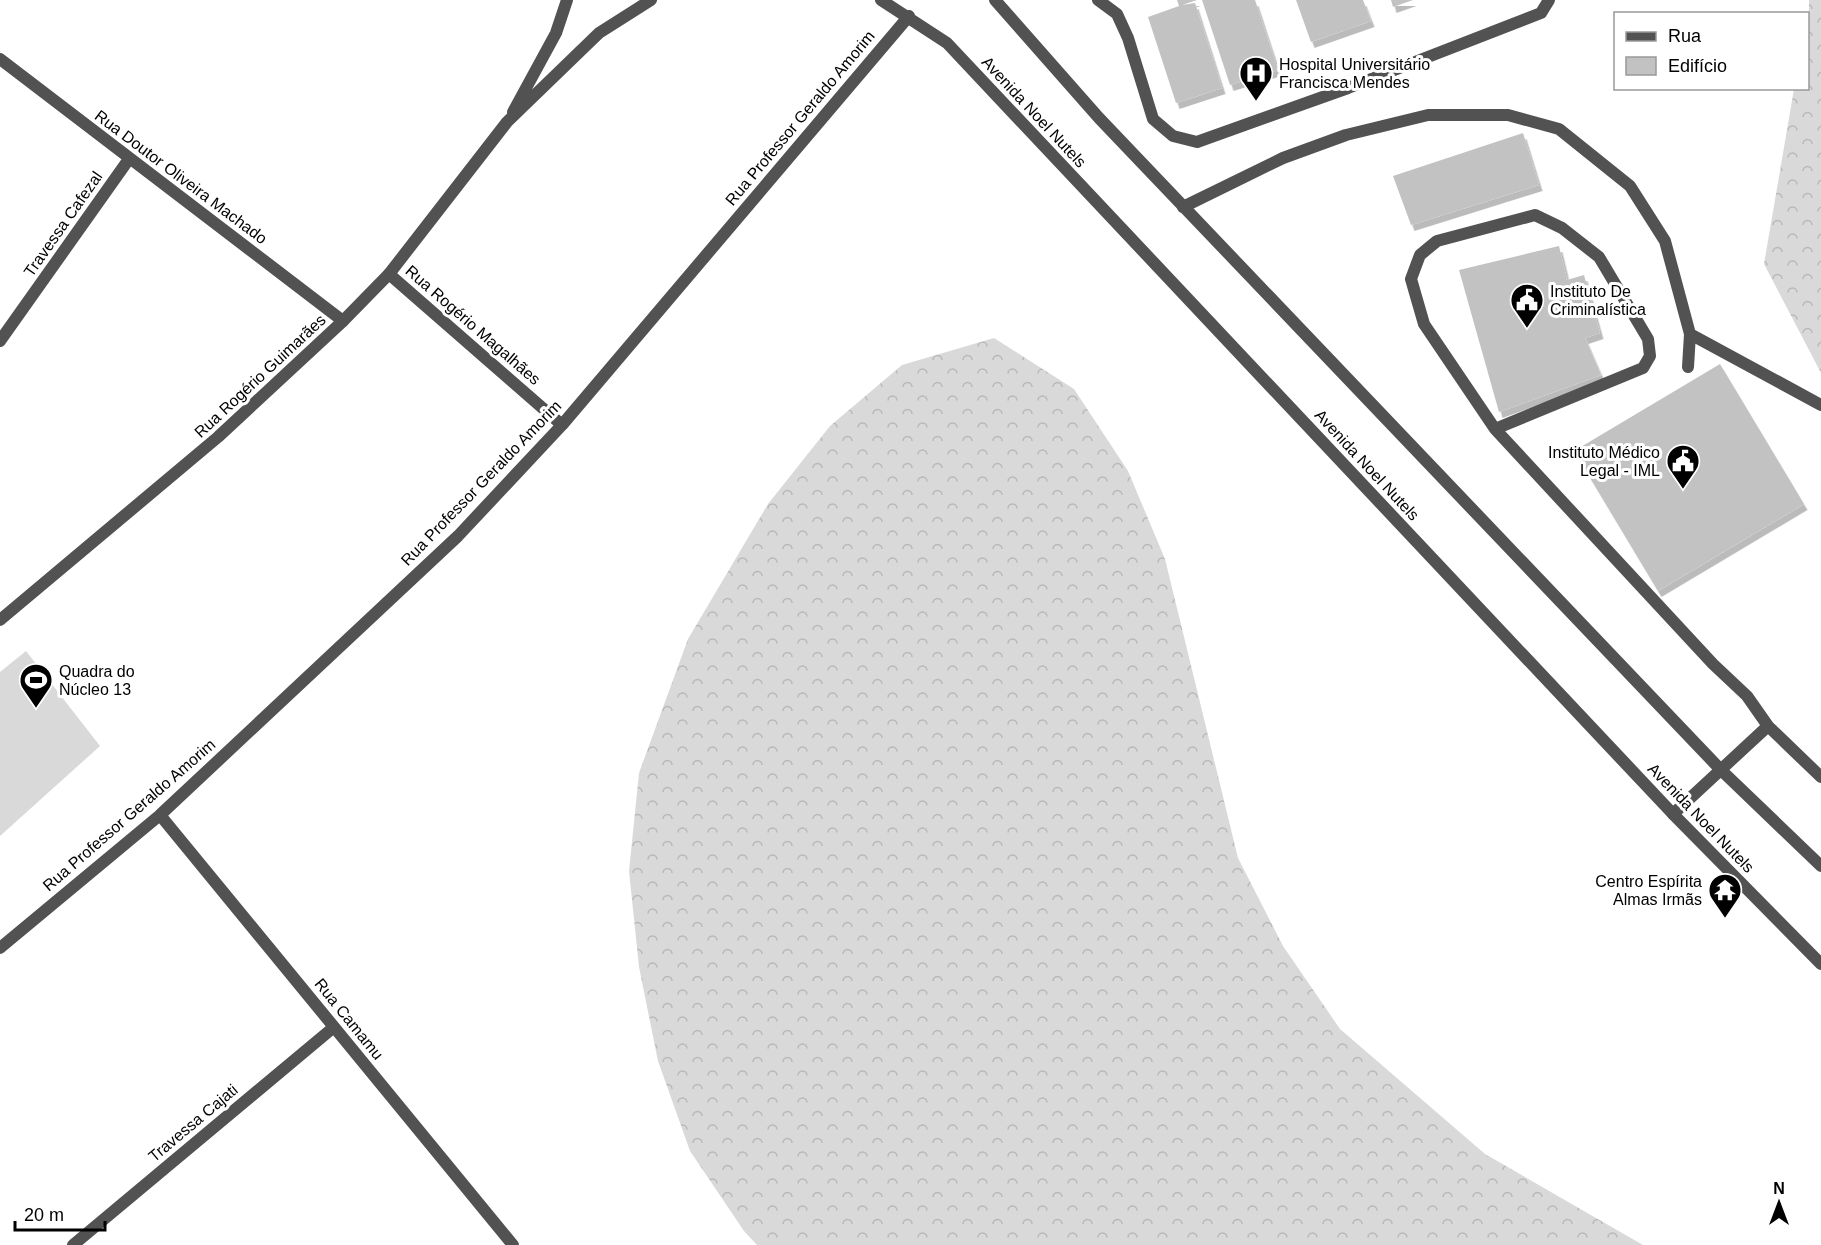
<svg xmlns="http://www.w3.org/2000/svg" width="1821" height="1245" viewBox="0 0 1821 1245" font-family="Arial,sans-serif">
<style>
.grass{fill:#d9d9d9}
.forest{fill:url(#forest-crowns)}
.building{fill:#c2c2c2;filter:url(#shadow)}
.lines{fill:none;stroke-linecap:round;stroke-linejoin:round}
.service{stroke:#525252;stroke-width:12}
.minor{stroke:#525252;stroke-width:12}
.tertiary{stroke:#525252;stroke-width:12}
.labels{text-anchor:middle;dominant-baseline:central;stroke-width:6;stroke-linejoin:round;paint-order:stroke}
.poi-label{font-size:16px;fill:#000;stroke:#fff;text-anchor:start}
.street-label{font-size:16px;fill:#000;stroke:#fff}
</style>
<defs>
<pattern id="forest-crowns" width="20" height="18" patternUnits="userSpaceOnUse" patternTransform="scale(1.5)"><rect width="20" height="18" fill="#d9d9d9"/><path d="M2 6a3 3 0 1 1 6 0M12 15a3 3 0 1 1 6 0" fill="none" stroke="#b8b8b8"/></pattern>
<filter id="shadow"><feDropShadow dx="3.5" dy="6" stdDeviation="0" flood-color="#0004"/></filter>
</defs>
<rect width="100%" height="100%" fill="#fff"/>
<path class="grass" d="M26,651L100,746L0,836V672Z"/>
<path class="forest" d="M1809,0H1821V373L1764,264L1794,89L1808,88Z
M994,338L1074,389L1128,471L1165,559L1238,858L1283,946L1340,1029L1485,1154L1643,1245H757L744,1231L690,1151L658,1061L639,967L629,871L639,773L688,639L768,504L830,426L902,365Z"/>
<path class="building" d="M1177,0H1197L1182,5L1195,3L1222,88L1176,103L1148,17L1179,6Z
M1202,0H1255L1278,70L1230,85Z
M1296,0H1363L1371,21L1311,42Z
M1391,0H1413L1393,7Z
M1523,133L1539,185L1411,225L1393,176Z
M1559,246L1567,280L1584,275L1600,333L1585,338L1601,375L1499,412L1459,270Z
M1720,364L1804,504L1658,591L1574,451Z"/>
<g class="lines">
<path class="service" d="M1098,0L1117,14L1128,38L1153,119L1173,136L1197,142L1348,88L1541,13L1549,0
M1183,207L1283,158L1346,135L1428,115H1508L1559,129L1630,186L1665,241L1690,334L1688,367
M1690,334L1821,405
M1495,429L1643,368L1650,356L1648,339L1599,257L1562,228L1535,215L1437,241L1420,255L1411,279L1424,324L1495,429L1713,664L1747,696L1768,726L1673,814
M1768,726L1821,777"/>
<path class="minor" d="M0,59L343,321
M389,274L562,425
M0,341L129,159
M160,815L513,1245
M0,948L160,815L458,536L562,425L909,16
M73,1245L334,1027"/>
<path class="tertiary" d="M881,0L947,43L1673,814L1821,964
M995,0L1099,118L1721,770L1821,866
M513,112L556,33L567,0
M0,620L218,437L343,321L389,274L507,122L599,33L651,0"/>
</g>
<defs>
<g id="hospital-pin" transform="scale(1.725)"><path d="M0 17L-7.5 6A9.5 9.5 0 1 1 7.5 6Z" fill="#000" stroke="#fff"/><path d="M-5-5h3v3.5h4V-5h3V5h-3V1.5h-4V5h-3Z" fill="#fff"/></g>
<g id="civic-pin" transform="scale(1.725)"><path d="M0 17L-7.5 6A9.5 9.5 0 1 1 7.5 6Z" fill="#000" stroke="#fff"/><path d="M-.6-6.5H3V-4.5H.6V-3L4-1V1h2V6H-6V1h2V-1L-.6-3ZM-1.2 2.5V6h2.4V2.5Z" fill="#fff"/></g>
<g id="stadium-pin" transform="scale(1.725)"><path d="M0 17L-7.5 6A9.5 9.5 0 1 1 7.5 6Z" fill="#000" stroke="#fff"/><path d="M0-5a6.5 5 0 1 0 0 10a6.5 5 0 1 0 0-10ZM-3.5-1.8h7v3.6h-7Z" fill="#fff"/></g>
<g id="temple-pin" transform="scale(1.725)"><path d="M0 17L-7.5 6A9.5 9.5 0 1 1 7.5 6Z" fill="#000" stroke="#fff"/><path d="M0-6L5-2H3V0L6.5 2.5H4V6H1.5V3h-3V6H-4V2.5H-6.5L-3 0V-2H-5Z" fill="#fff"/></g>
</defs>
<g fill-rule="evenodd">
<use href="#hospital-pin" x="1256" y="73"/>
<use href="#civic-pin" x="1527" y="300"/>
<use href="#civic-pin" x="1683" y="461"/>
<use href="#stadium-pin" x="36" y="680"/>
<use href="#temple-pin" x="1725" y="890"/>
</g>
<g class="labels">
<g class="poi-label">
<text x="1279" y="64">Hospital Universitário<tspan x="1279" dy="18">Francisca Mendes</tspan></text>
<text x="1550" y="291">Instituto De<tspan x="1550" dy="18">Criminalística</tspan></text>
<text x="1660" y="452" text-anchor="end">Instituto Médico<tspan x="1660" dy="18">Legal - IML</tspan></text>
<text x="59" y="671">Quadra do<tspan x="59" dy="18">Núcleo 13</tspan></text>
<text x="1702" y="881" text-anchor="end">Centro Espírita<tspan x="1702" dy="18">Almas Irmãs</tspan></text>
</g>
<g class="street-label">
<text transform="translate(1034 112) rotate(47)">Avenida Noel Nutels</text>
<text transform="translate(800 118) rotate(-50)">Rua Professor Geraldo Amorim</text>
<text transform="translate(181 177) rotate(37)">Rua Doutor Oliveira Machado</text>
<text transform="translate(63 224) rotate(-55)">Travessa Cafezal</text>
<text transform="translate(473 325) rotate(41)">Rua Rogério Magalhães</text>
<text transform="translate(260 376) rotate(-43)">Rua Rogério Guimarães</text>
<text transform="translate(1367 465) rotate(47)">Avenida Noel Nutels</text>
<text transform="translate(481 483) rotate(-46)">Rua Professor Geraldo Amorim</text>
<text transform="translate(129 815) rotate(-41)">Rua Professor Geraldo Amorim</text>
<text transform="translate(1701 818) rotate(46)">Avenida Noel Nutels</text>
<text transform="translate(349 1019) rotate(51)">Rua Camamu</text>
<text transform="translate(193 1123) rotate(-40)">Travessa Cajati</text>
</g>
</g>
<rect x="1614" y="12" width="195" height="78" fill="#ffffff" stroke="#999999" stroke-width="1.5"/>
<rect x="1626" y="32" width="30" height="9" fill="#525252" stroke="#999999" stroke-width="1.5"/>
<text x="1668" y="42" font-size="18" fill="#000000">Rua</text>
<rect x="1626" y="57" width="30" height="18" fill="#c2c2c2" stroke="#999999" stroke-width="1.5"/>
<text x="1668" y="72" font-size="18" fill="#000000">Edifício</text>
<g transform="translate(1779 1203)" stroke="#ffffff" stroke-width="4.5" paint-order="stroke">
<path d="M0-4.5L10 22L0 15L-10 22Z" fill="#000000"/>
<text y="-9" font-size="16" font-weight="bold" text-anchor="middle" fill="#000000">N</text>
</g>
<path d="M15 1221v9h90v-9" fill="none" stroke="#000000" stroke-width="3"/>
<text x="24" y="1221" font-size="18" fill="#000000" stroke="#ffffff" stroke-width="4.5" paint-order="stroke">20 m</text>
</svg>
